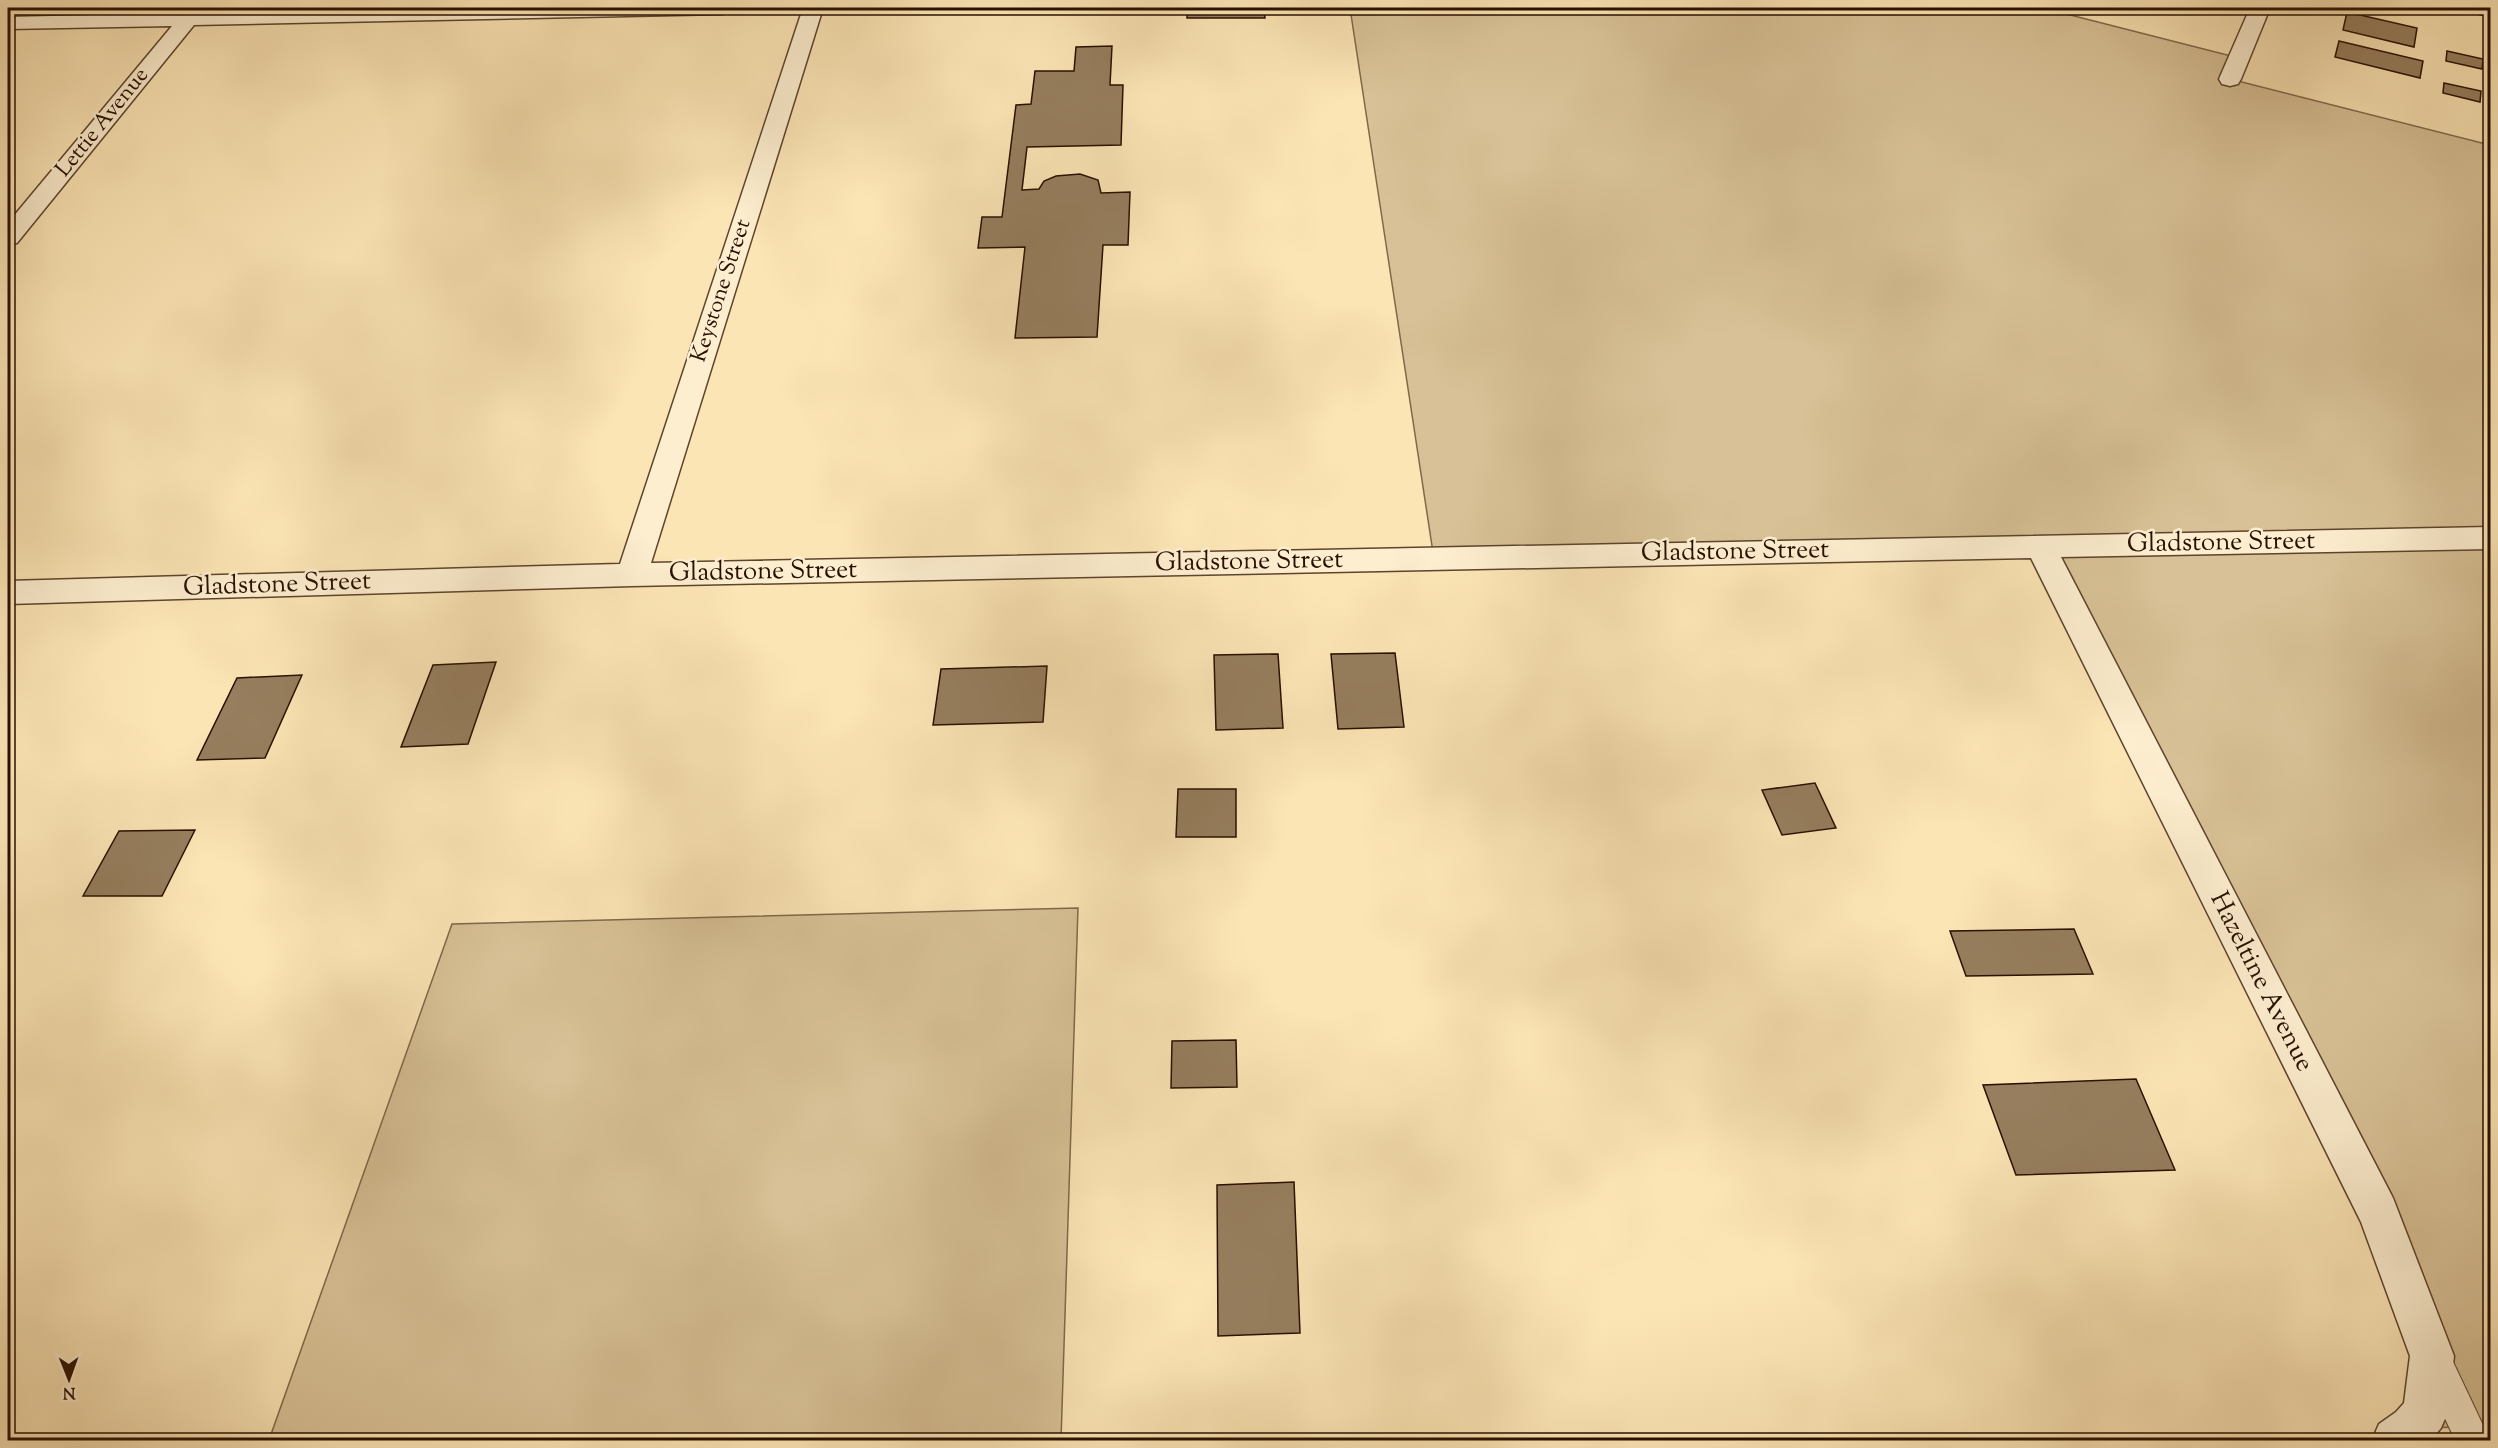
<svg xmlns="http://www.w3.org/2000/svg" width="2498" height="1448" viewBox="0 0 2498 1448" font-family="'Sorts Mill Goudy',serif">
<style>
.green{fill:#d8c196;stroke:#80684b;stroke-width:1.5}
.building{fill:#967e5e;stroke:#280f00;stroke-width:1.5}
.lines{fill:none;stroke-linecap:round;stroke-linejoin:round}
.service-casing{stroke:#5d442d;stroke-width:2}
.minor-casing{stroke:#5d442d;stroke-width:3}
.service{fill:#fdeecf;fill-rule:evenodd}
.minor{fill:#fdeecf;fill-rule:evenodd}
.labels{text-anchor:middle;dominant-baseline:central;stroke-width:5;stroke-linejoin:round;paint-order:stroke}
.far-street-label{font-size:22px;fill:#280f00;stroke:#fdeecf}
.street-label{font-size:26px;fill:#280f00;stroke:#fdeecf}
</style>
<rect width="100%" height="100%" fill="#fce5b5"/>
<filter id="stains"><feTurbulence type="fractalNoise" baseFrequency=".00333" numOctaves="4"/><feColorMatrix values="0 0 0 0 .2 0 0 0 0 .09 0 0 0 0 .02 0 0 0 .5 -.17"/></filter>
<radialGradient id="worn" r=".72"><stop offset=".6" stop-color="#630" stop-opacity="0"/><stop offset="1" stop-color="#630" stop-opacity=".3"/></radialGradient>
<path class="green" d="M1350,8H2043L2239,58L2230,79L2490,145V1440H2475L2467,1427L2412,1428L2432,1355L2040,546L1434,559Z
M1078,908L1061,1440H269L452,924Z"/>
<path class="building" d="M1187,8H1264L1265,18H1187Z
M2451,8H2490V17Z
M2347,12L2417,28L2414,47L2343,30Z
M2339,41L2423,61L2420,78L2335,57Z
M1112,46L1110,85H1123L1121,145L1027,147L1022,190L1039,189L1044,181L1056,176L1080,174L1098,180L1101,193L1130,192L1128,245H1103L1097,337L1015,338L1025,247L978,248L982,217H1002L1016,105L1031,104L1035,71H1074L1076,47Z
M2447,51L2483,59L2482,69L2446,61Z
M2444,83L2481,91L2480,102L2443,93Z
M1395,653L1404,727L1338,729L1331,654Z
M1278,654L1283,728L1216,730L1214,655Z
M496,662L468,744L401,747L433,665Z
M1047,666L1043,722L933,725L941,669Z
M302,675L265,758L197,760L237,678Z
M1815,783L1836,828L1782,835L1762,790Z
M1178,789H1236V837H1176Z
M195,830L162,896H83L119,831Z
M2074,929L2093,974L1966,976L1950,931Z
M1236,1040L1237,1087L1171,1088L1172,1041Z
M2136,1079L2175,1170L2016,1175L1983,1085Z
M1294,1182L1300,1333L1218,1336L1217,1185Z"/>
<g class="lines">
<g class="service-casing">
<path id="service" d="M2435,1344L2447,1349L2490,1440H2455L2418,1361L2423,1349Z"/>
</g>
<g class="minor-casing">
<path id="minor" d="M187,8H206L205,13L453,8H733L730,12L723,14L194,25L17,243L8,245V223L172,26L8,29V17L183,13Z
M803,8H823L651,563L2490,527V549L2061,557L2393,1198L2454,1356L2448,1412L2441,1428L2431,1440H2372L2379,1424L2396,1412L2404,1403L2410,1356L2361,1222L2031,558L632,586L8,604V581L620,564Z
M2250,8H2270L2241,79L2238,84L2230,86L2222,84L2219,79Z"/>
</g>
<use href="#service" class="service"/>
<use href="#minor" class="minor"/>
</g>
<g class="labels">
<g class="far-street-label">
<text transform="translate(103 123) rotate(-51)">Lettie Avenue</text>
<text transform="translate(722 291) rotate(-72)">Keystone Street</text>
</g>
<g class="street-label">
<text transform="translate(2221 543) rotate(-1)">Gladstone Street</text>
<text transform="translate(1735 552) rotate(-1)">Gladstone Street</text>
<text transform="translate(1249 562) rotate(-1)">Gladstone Street</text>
<text transform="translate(763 572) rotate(-1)">Gladstone Street</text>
<text transform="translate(277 585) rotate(-2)">Gladstone Street</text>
<text transform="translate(2261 982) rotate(63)">Hazeltine Avenue</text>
</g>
</g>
<rect width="2498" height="1448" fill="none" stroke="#fce5b5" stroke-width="30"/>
<rect x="9" y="9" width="2480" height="1430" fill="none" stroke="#280f00" stroke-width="3"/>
<rect x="15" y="15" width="2468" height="1418" fill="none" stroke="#280f00" stroke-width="1.5"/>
<g transform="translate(69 1379) rotate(179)" stroke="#fdeecf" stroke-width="4.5" paint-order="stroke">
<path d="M0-4.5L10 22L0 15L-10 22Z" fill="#280f00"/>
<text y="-9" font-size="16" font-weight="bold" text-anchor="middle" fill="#280f00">N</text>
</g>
<rect width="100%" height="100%" filter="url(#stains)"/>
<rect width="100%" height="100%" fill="url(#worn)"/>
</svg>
